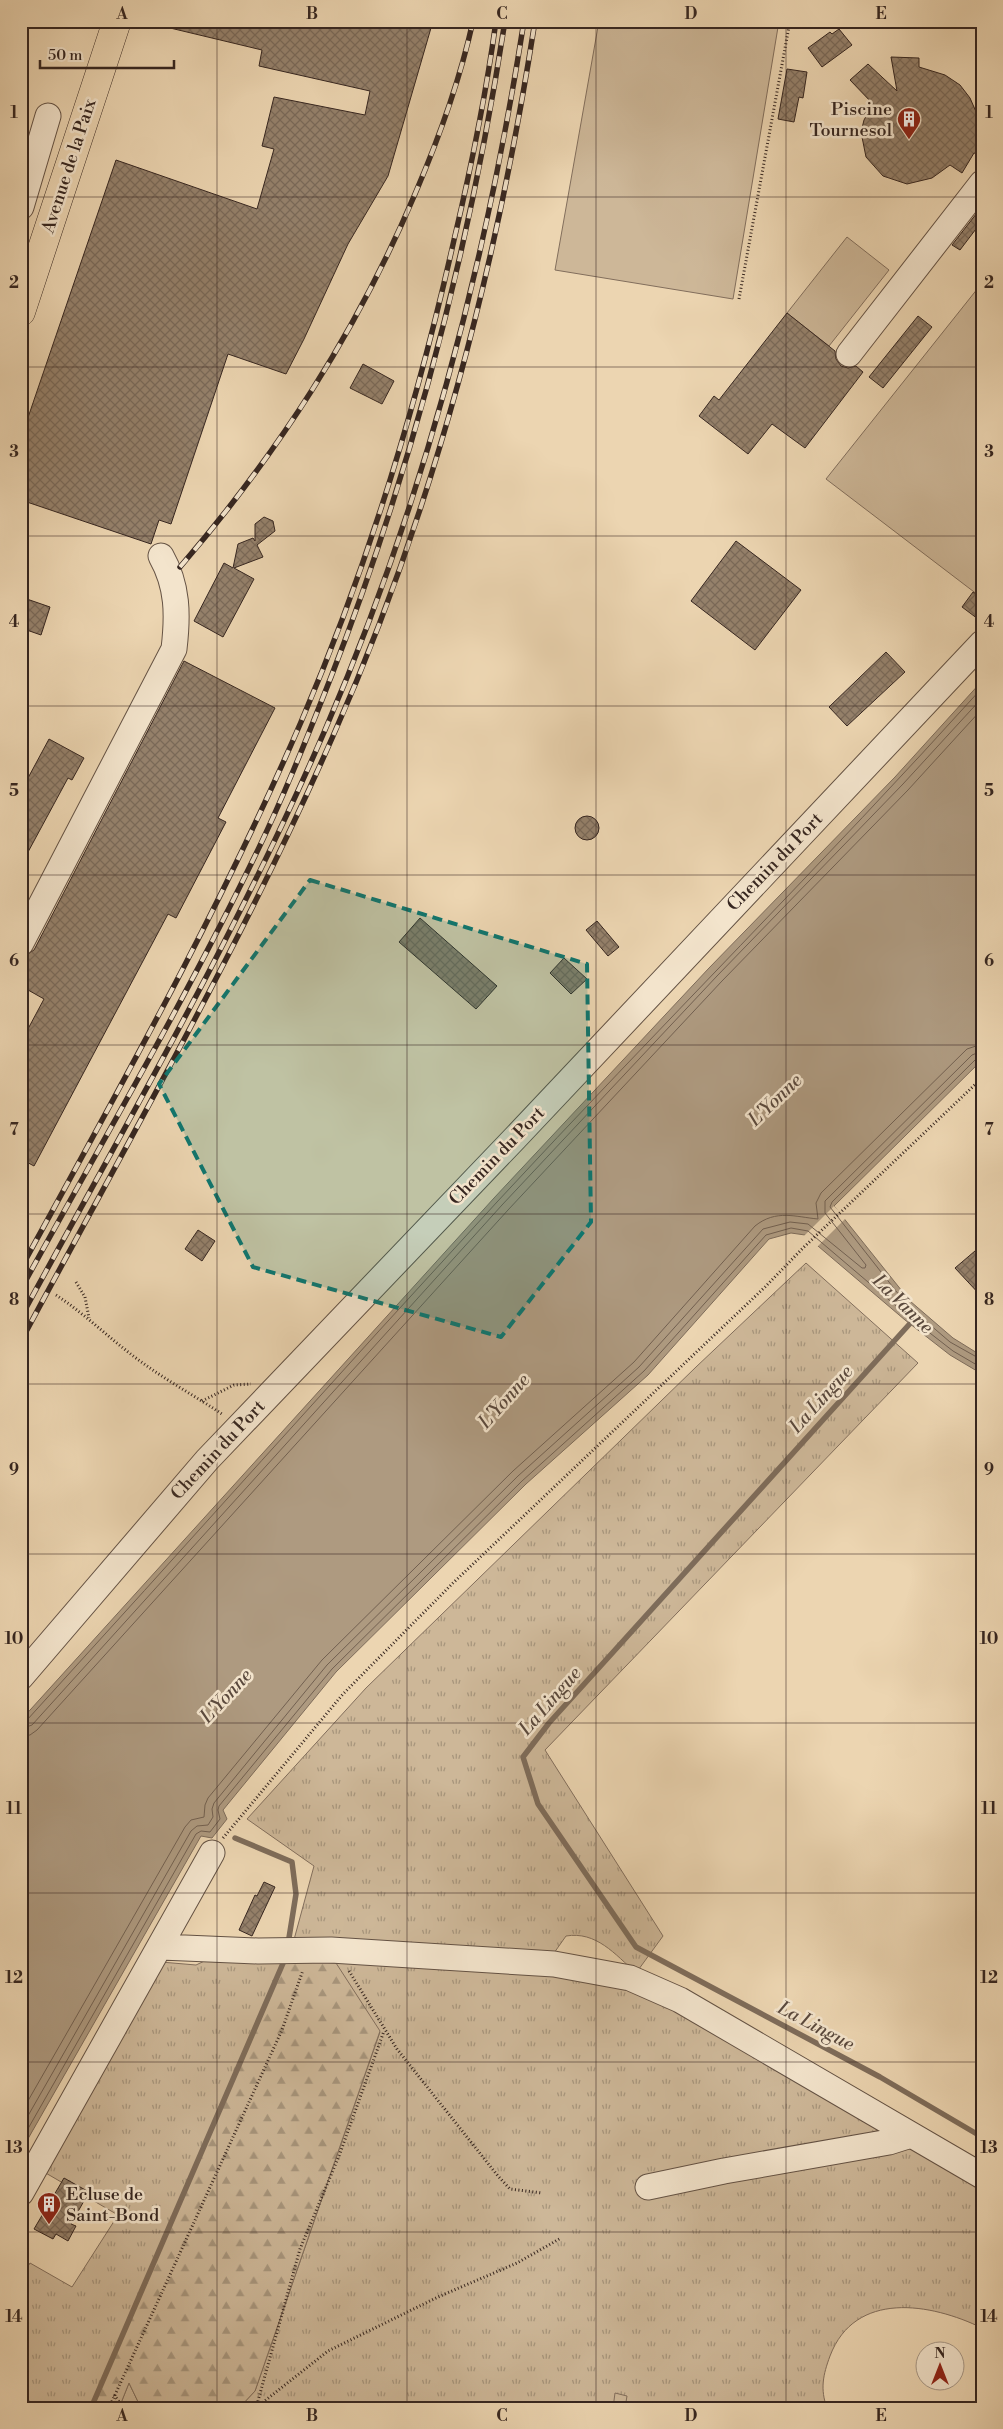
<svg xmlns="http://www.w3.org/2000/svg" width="1003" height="2429" viewBox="0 0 1003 2429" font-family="'Libre Bodoni',serif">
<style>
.grass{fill:url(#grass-tufts);stroke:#826e5c}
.forest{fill:url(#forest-firs);stroke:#826e5c}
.garden{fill:#cdb798;stroke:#826e5c}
.water{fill:#ae9a80;stroke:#7e6c5a}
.pier{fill:#ecd5b1}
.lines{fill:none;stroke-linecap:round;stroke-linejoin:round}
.shore{stroke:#726050;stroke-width:1}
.stream{stroke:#7e6c5a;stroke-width:5.5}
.building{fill:url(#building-cross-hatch);stroke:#362620}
.minor-casing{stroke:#645244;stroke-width:27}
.major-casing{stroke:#362620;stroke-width:29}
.path{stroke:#362620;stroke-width:3;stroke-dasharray:1 2.5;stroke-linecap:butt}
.minor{stroke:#f3e4cc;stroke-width:25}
.major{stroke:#ecd5b1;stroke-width:28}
.rail-casing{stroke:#362620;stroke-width:5.5}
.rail{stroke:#f3e4cc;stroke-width:4;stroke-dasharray:11;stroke-linecap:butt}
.marked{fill:#0f766e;fill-opacity:0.2;stroke:#0f766e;stroke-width:4;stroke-dasharray:10 6;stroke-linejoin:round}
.grid{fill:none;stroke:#362620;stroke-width:1;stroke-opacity:0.55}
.labels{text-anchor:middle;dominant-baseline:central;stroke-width:5;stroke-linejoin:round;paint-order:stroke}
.poi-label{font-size:18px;fill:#362620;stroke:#f3e4cc;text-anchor:end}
.street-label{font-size:18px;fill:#362620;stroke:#f3e4cc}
.water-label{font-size:19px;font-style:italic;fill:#5a493d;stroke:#f3e4cc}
.neatline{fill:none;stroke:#362620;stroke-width:2}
.grid-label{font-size:16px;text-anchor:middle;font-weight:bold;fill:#362620}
</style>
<defs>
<pattern id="grass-tufts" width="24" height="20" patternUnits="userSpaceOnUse" patternTransform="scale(1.25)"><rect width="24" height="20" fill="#cdb798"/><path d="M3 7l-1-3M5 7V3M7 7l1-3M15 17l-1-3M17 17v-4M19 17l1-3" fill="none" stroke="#a7957c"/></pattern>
<pattern id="forest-firs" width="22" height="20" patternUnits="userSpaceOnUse" patternTransform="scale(1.25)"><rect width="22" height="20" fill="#cdb798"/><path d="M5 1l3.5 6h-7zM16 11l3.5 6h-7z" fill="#a7957c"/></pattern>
<pattern id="building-cross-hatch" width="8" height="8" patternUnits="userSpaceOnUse" patternTransform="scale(1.25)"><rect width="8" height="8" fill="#95816b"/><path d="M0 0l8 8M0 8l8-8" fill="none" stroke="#7a6958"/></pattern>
</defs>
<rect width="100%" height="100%" fill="#ecd5b1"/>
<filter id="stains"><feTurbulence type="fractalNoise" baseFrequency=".004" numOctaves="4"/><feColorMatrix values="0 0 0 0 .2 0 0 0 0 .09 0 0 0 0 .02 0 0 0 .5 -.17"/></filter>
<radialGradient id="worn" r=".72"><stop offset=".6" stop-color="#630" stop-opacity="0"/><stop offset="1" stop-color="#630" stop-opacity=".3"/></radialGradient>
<path class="grass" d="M806,1263L918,1363L545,1750L663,1936L636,1973C615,1954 596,1931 566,1936L554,1953L292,1947L314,1866L247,1819L366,1688L696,1367Z
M213,1957L540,1970L632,1983L982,2187V2328C931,2303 855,2290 830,2356C823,2375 820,2389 827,2408H239L255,2391L380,2032L287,1960L91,2408H48L21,2398V2278L30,2263L72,2287L118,2215L44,2172L161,1962L196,1965Z
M129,2383L141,2408H119Z"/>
<path class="forest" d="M286,1960L336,1963L380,2031L255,2391L239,2408H141L129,2383L119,2408H91Z"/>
<path class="garden" d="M599,21H779L733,299L555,270Z
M847,237L889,270L829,346L787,313Z
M982,283V598L826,479Z
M615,2393L627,2396L625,2408H613Z"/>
<path class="water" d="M982,681V1060L834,1206L910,1301L953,1338L982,1356V1374L950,1355L905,1320L805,1235L791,1233L769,1239L648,1375L526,1484L336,1672L223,1810L227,1819L212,1838L201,1836L21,2151V1720L494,1198L709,968L895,777Z"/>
<path class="pier" d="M834,1206L846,1218L815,1249L803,1237Z"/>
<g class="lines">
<path class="shore" d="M982,1057L976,1059L832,1202L830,1207L907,1305L950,1342L982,1360
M21,1722L27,1720C184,1548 339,1373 497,1202C657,1029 824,863 982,688
M21,1729L32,1725L502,1205L717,976L903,784L982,698
M21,1736L30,1735L37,1730L508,1210L722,981L908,790L982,709
M21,2113L185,1827L191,1820L204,1817L205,1805L208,1798L322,1660L513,1471L634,1362L755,1226C776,1209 796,1217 818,1219L816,1203L821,1193L967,1049L982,1044
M21,2128L191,1831L197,1826L208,1825L213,1817L212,1809L214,1803L327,1665L518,1476L639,1367L763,1229L790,1222L808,1224L862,1268H865L866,1265L825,1213V1201L972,1055L982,1051
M21,2141L196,1834L201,1831L210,1832L220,1819L218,1810L219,1806L332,1669L522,1481L644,1371L766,1235L791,1228L808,1231L908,1316L953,1351L982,1368"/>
<path class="stream" d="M915,1318L549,1723L523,1757L538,1804L636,1947L880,2077L982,2137
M235,1838L292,1862L296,1894L288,1944
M91,2408L284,1961"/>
</g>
<path class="building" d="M166,21H433L388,176L348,244L304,339L286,374L228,354L171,524L159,520L151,544L21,500V438L116,160L257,209L274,149L262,146L274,97L365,115L370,91L259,66L262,50L166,27Z
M839,29L852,45L822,67L808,48L830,32L832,34Z
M891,57L919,58V67L945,75L960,85L970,98L977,114L980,133L978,154L974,153L962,173L950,165L932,178L907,184L883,176L866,157L861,132L864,120L873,104L850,80L868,64L897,91Z
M787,69L807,72L803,98L799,97L794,122L778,119Z
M980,209L982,211V221L960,250L952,245Z
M787,313L835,351L836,359L841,366L848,368L856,366L863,372L805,448L772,424L748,454L699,416L714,396L719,400Z
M918,316L932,327L883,388L869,377Z
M363,364L394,381L382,404L350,388Z
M264,517L273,521L275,531L257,545L263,557L234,568L254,579L223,637L194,621L224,563L233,568L238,544L253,538L255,541V524Z
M736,541L801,590L755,650L691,601Z
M973,592L982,598V622L962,607Z
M21,597L50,607L41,635L21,628Z
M886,652L905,672L847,726L829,707Z
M184,661L275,708L218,818L226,822L176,918L168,914L34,1166L21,1159V1042L44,999L21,986V958L34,950Z
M49,739L84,758L72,780L68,778L21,865V791Z
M575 828a12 12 0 1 1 24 0a12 12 0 1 1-24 0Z
M420,918L497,986L476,1009L399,942Z
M597,921L619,947L608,956L586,930Z
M564,958L587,979L571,994L550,973Z
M198,1230L215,1241L202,1261L185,1249Z
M982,1245V1297L955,1268Z
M264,1882L275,1887L252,1936L239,1930L255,1895L257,1896Z
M64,2178L89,2192L71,2224L76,2226L68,2241L56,2234L53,2239L34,2229Z"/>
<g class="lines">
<g class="minor-casing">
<path id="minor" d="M21,207L48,116
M849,354L982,183
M21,943L174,649C178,615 178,586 161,556
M21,1677L207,1460L515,1138L982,643
M161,1947L258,1951L331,1950L554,1964L630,1978L680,2000L982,2176
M648,2187L724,2171L889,2142L911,2135
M21,2193L212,1853"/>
</g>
<g class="major-casing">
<path id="major" d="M21,312L117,21"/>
</g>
<path class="path" d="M739,299L790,21
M76,1282L85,1297L89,1318
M56,1295C88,1316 115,1344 147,1366C171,1383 198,1398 222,1414
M202,1401L234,1385L251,1384
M223,1838L343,1694L453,1583L765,1287L803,1248L982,1078
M349,1971L397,2049L498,2176L510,2189L542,2193
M114,2395L124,2408
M257,2407L328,2351L438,2297L517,2263L561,2238
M109,2408L282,2030L303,1970
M256,2408L300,2249L339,2156L384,2031"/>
<use href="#minor" class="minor"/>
<use href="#major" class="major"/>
<g class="rail-casing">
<path id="rail" d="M180,567C278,453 356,333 415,194C439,138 460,80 473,21
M21,1268C119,1089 220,910 301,722C368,566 417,405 454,240C471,168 486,95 496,21
M21,1289C99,1147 182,1006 253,860C282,801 307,738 331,677C414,464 470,247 505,21
M21,1317C126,1124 238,932 325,730C423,504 486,264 524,21
M21,1341C128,1141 242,944 333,736C434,509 497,266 535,21"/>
</g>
<use href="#rail" class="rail"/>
</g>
<path class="marked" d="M310,880L587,964L591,1222L501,1337L253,1267L159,1084Z"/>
<path class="grid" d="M217,21V2408M407,21V2408M596,21V2408M786,21V2408M21,197H982M21,367H982M21,536H982M21,706H982M21,875H982M21,1045H982M21,1214H982M21,1384H982M21,1554H982M21,1723H982M21,1893H982M21,2062H982M21,2232H982"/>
<defs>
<g id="building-pin" transform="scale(1.25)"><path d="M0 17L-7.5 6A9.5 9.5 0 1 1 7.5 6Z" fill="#8f2418" stroke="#f3e4cc"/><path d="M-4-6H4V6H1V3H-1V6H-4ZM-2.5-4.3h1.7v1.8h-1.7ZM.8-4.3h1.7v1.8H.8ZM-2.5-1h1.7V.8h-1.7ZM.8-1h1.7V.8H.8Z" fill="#fff"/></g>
</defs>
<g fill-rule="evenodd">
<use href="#building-pin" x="909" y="119"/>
<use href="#building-pin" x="49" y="2204"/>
</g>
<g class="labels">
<g class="poi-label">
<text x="892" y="109">Piscine<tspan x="892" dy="21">Tournesol</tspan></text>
<text x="66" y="2194" text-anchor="start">Ecluse de<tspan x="66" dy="21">Saint-Bond</tspan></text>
</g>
<g class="street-label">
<text transform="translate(69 166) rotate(-72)">Avenue de la Paix</text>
<text transform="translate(775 862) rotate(-46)">Chemin du Port</text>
<text transform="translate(497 1156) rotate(-46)">Chemin du Port</text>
<text transform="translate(218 1450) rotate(-47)">Chemin du Port</text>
</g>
<g class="water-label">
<text transform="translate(775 1100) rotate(-44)">L'Yonne</text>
<text transform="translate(903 1304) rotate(44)">La Vanne</text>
<text transform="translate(821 1399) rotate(-48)">La Lingue</text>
<text transform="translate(504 1401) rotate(-48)">L'Yonne</text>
<text transform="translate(226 1696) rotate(-47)">L'Yonne</text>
<text transform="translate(550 1701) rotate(-49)">La Lingue</text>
<text transform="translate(816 2026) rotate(28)">La Lingue</text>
</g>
</g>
<rect width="1003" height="2429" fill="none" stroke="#ecd5b1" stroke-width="55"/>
<g transform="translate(940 2366)"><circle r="24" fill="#f3e4cc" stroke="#a79887"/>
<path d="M0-4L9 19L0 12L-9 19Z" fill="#8f2418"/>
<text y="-8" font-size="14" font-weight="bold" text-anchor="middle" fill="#362620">N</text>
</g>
<path d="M40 60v8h134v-8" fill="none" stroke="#362620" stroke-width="2.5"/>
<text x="48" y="60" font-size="15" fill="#362620" stroke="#f3e4cc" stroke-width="4" paint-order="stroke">50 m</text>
<rect x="28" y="28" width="948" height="2374" class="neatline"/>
<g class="grid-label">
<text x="122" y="19">A</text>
<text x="312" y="19">B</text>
<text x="502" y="19">C</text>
<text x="691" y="19">D</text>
<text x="881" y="19">E</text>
<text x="14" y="118">1</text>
<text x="989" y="118">1</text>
<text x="14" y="288">2</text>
<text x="989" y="288">2</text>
<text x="14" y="457">3</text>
<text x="989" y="457">3</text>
<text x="14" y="627">4</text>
<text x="989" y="627">4</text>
<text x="14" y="796">5</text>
<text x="989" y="796">5</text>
<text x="14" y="966">6</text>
<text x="989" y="966">6</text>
<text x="14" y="1135">7</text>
<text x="989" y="1135">7</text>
<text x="14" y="1305">8</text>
<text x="989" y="1305">8</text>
<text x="14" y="1475">9</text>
<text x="989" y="1475">9</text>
<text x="14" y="1644">10</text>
<text x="989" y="1644">10</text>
<text x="14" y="1814">11</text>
<text x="989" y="1814">11</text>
<text x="14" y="1983">12</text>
<text x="989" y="1983">12</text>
<text x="14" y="2153">13</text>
<text x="989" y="2153">13</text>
<text x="14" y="2322">14</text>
<text x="989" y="2322">14</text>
<text x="122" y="2421">A</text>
<text x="312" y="2421">B</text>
<text x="502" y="2421">C</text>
<text x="691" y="2421">D</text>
<text x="881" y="2421">E</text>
</g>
<rect width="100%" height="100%" filter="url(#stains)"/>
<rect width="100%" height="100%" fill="url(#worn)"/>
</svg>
